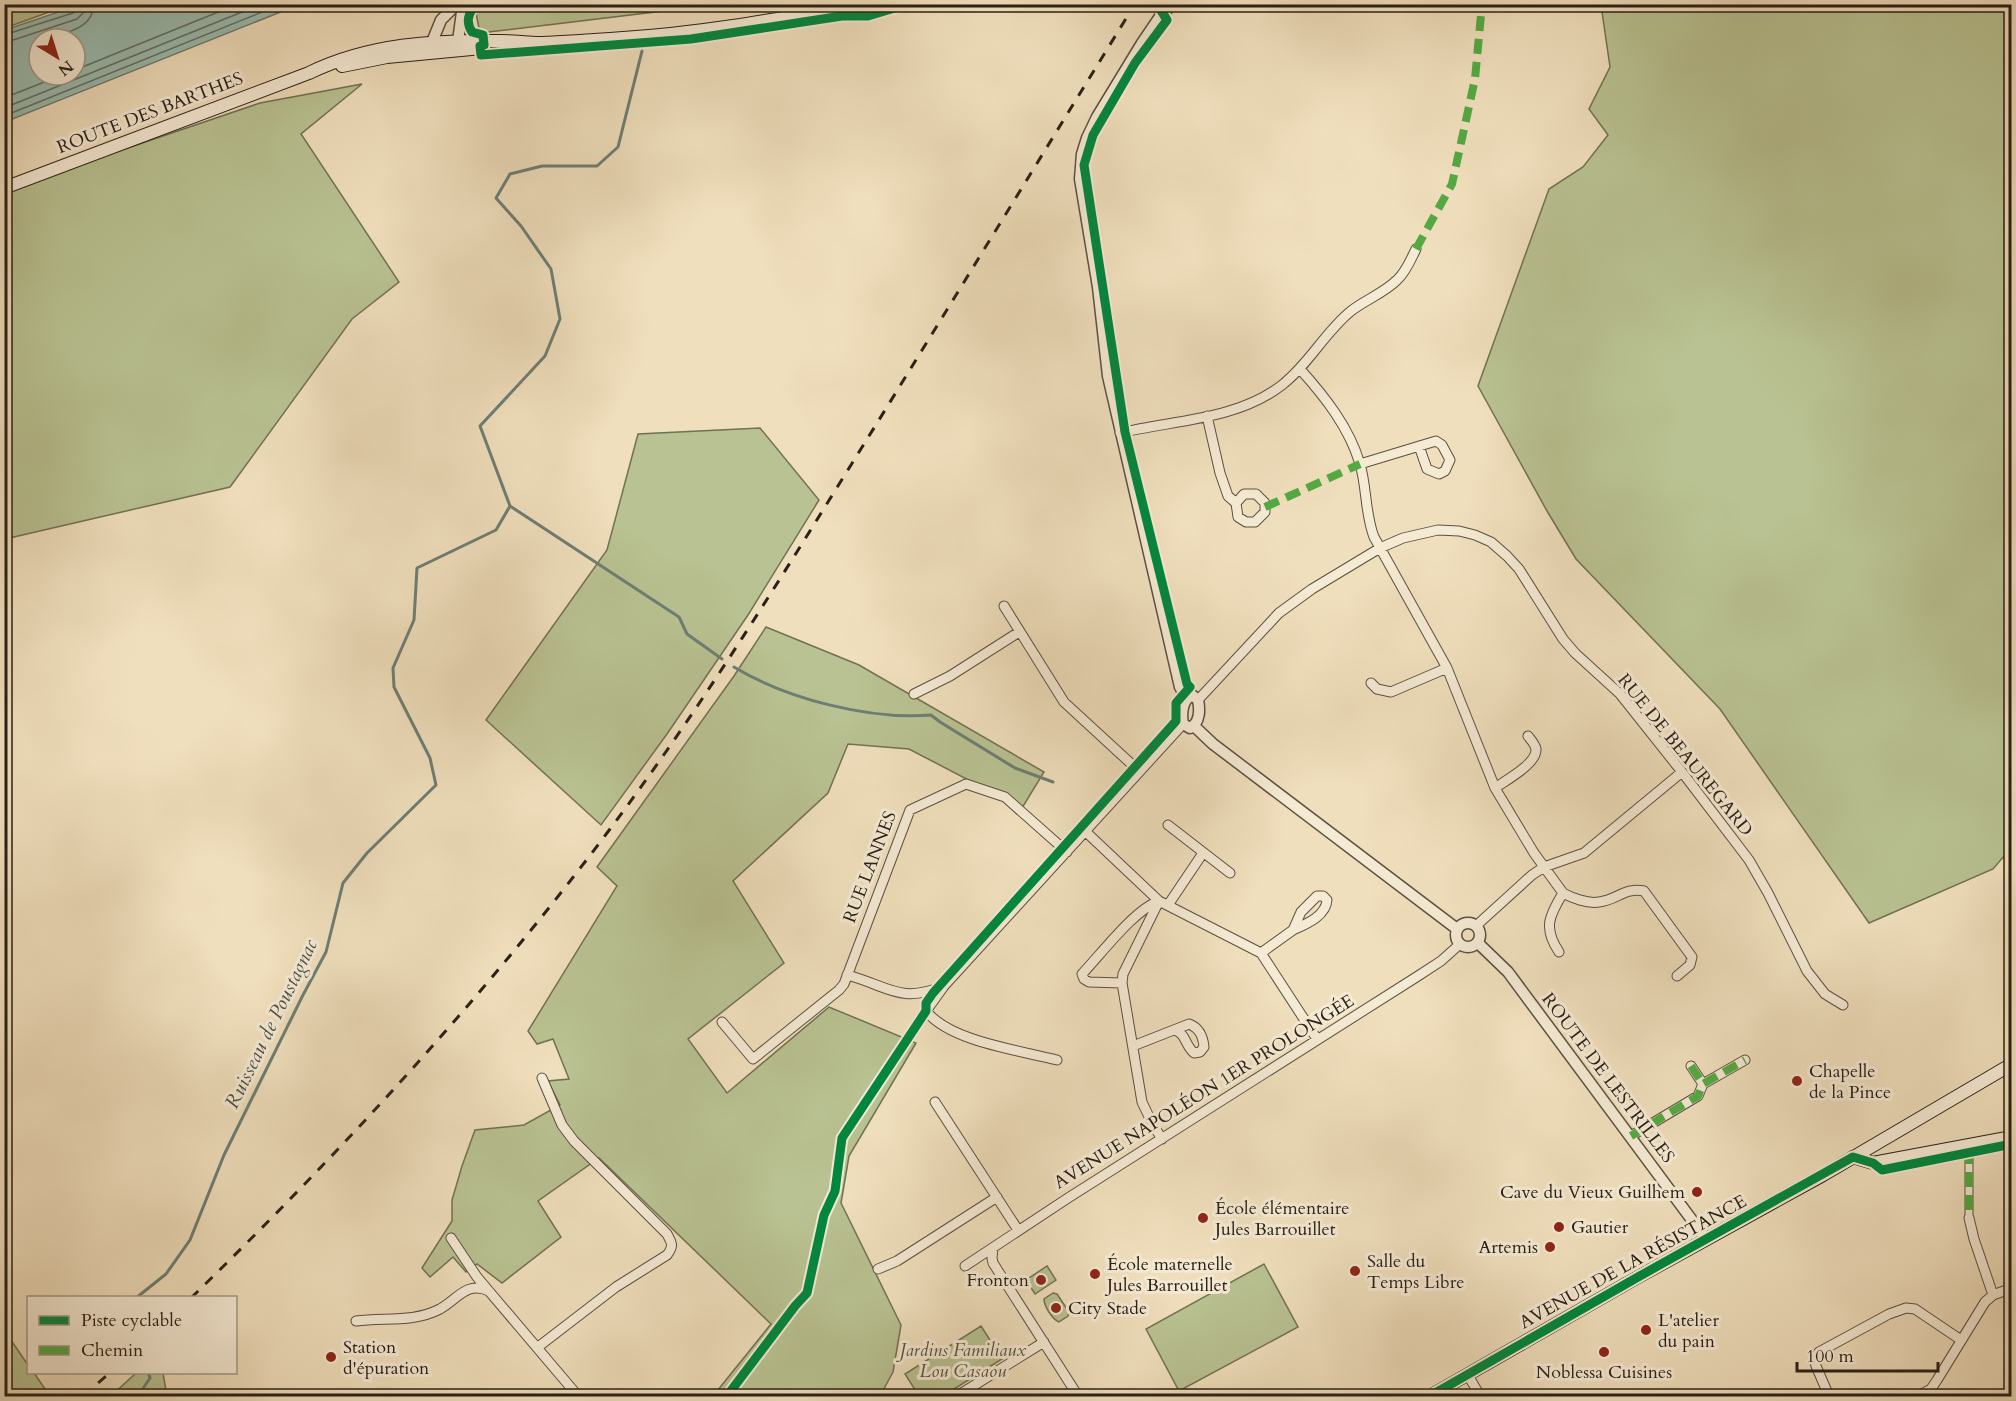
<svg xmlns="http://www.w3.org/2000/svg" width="2016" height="1401" viewBox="0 0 2016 1401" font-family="Cardo,serif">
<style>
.green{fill:#b9c292;stroke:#717154;stroke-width:1.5}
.water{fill:#9abdb2;stroke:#6d7e74;stroke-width:1.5;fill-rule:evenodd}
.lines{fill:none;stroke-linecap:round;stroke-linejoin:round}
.shore{stroke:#626e64;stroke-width:1.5}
.stream{stroke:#6d7e74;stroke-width:3}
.pedestrian-casing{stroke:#5b5040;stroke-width:9}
.minor-casing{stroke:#5b5040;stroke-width:11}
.tertiary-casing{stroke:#5b5040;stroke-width:13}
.secondary-casing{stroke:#292016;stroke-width:14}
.pedestrian{stroke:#f5ead4;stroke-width:7}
.minor{stroke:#f5ead4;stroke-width:9}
.tertiary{stroke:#f5ead4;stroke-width:10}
.secondary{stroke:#f5ead4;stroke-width:12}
.rail{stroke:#292016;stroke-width:3;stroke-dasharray:10 10;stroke-linecap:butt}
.quiet{stroke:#53aa42;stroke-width:8;stroke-dasharray:15 8;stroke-linecap:butt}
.cycleway-casing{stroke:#f5ead4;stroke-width:13}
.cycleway{stroke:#00873e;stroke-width:9}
.poi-dot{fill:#8f2418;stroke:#f5ead4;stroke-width:2}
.labels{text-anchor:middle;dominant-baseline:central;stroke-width:6;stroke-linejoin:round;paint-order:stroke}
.street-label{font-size:18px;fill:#292016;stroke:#f5ead4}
.poi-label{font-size:18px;fill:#292016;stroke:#f5ead4;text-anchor:start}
.park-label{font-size:18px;font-style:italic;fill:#54513b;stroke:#f5ead4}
.water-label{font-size:20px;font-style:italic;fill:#4b4f45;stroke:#f5ead4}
</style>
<rect width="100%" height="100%" fill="#f0dfbd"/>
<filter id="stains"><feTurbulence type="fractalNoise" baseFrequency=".00333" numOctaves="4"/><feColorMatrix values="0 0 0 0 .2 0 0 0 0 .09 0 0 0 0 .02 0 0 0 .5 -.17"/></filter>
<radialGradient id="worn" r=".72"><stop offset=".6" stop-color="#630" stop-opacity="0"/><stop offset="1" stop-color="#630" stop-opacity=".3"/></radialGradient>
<path class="green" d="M5,4H69V5L5,28Z
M489,4H713V5L480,33L476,13Z
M1601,5H2011V848L1993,869L1869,923L1720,709L1576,559L1547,511L1478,386L1549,189L1583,167L1608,135L1589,109L1610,67Z
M362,84L301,134L399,282L352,319L230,487L5,539L4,190L260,103Z
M760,428L819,500L748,615L667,734L601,825L486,720L607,550L638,434Z
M766,627L859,665L1044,772L1022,808L909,749L848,744L828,793L733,881L784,963L688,1039L727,1093L829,1007L916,1043L849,1156L841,1203L901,1325L893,1372L880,1396H713L771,1324L599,1158L538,1201L561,1237L502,1283L477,1264L466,1272L453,1257L430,1277L422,1268L452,1221V1200L462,1166L475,1130L524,1125L560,1105L548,1081L569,1079L553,1039L537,1044L528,1031L617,886L597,867L734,676Z
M1264,1264L1298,1327L1179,1391L1146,1329Z
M1047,1266L1056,1280L1035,1294L1026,1280Z
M1053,1293L1057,1294L1069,1312L1068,1316L1059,1322C1052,1319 1044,1306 1044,1299Z
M981,1326L1002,1359L943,1396H919L905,1374Z
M4,1330L28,1365V1372L34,1373L50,1396H5Z
M136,1373H163L167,1396H111Z"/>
<path class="water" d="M79,5V4L298,5L5,122V30ZM39,39H75V75H39Z"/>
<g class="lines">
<path class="shore" d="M4,35L73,13L76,10L77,4
M47,39C67,32 93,29 94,4
M4,43L77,19L83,13L85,4
M75,70L238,4
M4,98L62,75
M4,108L262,4
M4,116L282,4"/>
<path class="stream" d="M644,11L646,4
M510,506L679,617L687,634L722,659
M734,667C787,699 869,720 931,715L940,722L1015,768L1053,782
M136,1298L166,1274L190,1240L224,1155L303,995L326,952L343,883L367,853L436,785L430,758L394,687L393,668L414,620L417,568L496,530L510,506L480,426L545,356L560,319L551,269L521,226L496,198L510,174L542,166H597L618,147L642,51
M138,1396L150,1378L148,1372"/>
<g class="pedestrian-casing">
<path id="pedestrian" d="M1969,1145V1218"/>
</g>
<g class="minor-casing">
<path id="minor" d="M1300,369C1325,397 1349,427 1360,464C1367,488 1365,514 1374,537L1447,668L1495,788L1534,853L1563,893C1572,898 1588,904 1599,902C1617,900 1625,887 1644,891L1692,957L1690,965L1677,976
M1207,416L1220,473L1228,496L1236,503L1238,517L1246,522H1255L1265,512V503L1256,494H1244L1236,503
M1120,433C1174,420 1237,420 1282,385C1309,364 1325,332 1351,311C1365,300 1384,293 1397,280C1406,272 1411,259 1416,249
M1360,464L1436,441L1442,445L1450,460L1445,471L1439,474L1427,469L1419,446
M1004,606L1064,702L1139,771
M1371,683L1377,689L1391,692L1447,668
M914,694L950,676L1019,632
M1198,700L1279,613L1312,589L1380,548L1403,538L1438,530L1459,531L1475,535L1491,542L1507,556L1519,569L1563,639L1575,653L1620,694L1682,772L1749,860L1768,893L1807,971L1825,994L1843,1005
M1495,788C1506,780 1537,764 1536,749C1535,744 1531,740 1528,736
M1168,825L1230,873
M1085,831L1159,901L1261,953L1317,1039
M1168,905L1203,853
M1477,925L1532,875L1544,867L1584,853L1682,772
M1559,952C1543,928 1549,916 1563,893
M1261,953L1293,930L1301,912L1317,896H1323L1327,900C1326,916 1306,924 1293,930
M847,975C889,986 899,1004 944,986
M1122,983L1089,982L1084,979L1082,974C1102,953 1134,910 1159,901L1123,974L1122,983L1142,1102L1153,1125L1162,1139
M722,1022L753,1059L839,990L844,984L910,810L966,784L1005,797L1067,852
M1133,1046L1189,1024C1200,1028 1203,1037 1204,1047L1200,1052L1194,1053C1185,1045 1186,1034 1175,1030
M1057,1060C1019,1050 951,1042 926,1011L944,986L1183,724
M1691,1066L1703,1084
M935,1102L1018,1230
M1631,1136L1698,1096L1703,1084L1745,1060
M1969,1218L1974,1239L1993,1295
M451,1238L477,1277L578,1396
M993,1248L992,1258L993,1263L1078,1396
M965,1266L1068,1198L1418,976L1441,961L1460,944
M878,1269L897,1261L997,1197
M356,1321C384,1317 413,1323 440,1309C458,1299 466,1281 489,1291
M538,1347L616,1287L667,1255C674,1246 672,1243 667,1234L574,1141L562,1125L542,1078
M1468,1375L1480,1396
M957,1396L1044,1342
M1829,1396L1816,1366L1814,1358L1819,1352L1889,1314L1906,1308L1915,1309L1961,1340
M1918,1396L1931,1389L1937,1380L1985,1302L1993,1295L2012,1288"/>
</g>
<g class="tertiary-casing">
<path id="tertiary" d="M1172,4L1159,18L1142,43L1097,117L1087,138L1082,154L1080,179L1098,287L1108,376L1180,687L1186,698
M458,41L462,12L467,4
M432,42L441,20L457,4
M1192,695L1198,700C1200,710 1200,723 1190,728L1183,724C1181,714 1182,700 1192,695Z
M1194,726L1213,744L1457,929
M1456 935a12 12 0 1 1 24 0a12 12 0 1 1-24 0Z
M1478,943L1508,972L1706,1239"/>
</g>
<g class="secondary-casing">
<path id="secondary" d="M342,66L387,57L482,48
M4,188L309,73C368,44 435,40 500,41C514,41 528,43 541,43C568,42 596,40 623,38C704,33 783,18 863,4
M1853,1157L1873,1163L2012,1137
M1430,1396L1638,1277L1823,1175L2012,1064"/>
</g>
<use href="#pedestrian" class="pedestrian"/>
<use href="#minor" class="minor"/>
<use href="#tertiary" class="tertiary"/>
<use href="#secondary" class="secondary"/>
<path class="rail" d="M191,1298C342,1151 484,997 610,829C698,712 774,589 851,465C946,312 1040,158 1135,4
M83,1396L111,1372"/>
<path class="quiet" d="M1416,249L1452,184L1475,79L1482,4
M1265,507L1360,464
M1691,1066L1703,1084
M1631,1136L1698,1096L1703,1084L1745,1060
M1969,1149V1218"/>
<g class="cycleway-casing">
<path id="cycleway" d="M475,4C469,14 465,21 472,32L483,35L484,45L480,46L481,55L691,39L842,16H868L908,4
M727,1396L795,1306L807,1293L824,1215L835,1191L842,1138L926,1011V1003L933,993L1176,721V703L1190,687L1187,684L1125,432L1084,165L1093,135L1135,63L1167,20L1157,4
M1430,1396L1638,1277L1853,1157L1873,1163L1882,1170L2012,1144"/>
</g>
<use href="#cycleway" class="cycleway"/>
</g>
<g class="poi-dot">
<circle cx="1797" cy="1081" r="6"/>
<circle cx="1697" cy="1192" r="6"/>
<circle cx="1203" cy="1218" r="6"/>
<circle cx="1559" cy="1227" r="6"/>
<circle cx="1550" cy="1247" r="6"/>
<circle cx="1355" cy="1271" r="6"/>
<circle cx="1095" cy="1274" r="6"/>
<circle cx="1041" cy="1280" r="6"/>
<circle cx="1056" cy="1308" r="6"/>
<circle cx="1646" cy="1330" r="6"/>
<circle cx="1604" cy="1352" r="6"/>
<circle cx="331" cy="1357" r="6"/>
</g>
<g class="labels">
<g class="street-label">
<text transform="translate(150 113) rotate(-21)">ROUTE DES BARTHES</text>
<text transform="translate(1685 755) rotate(51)">RUE DE BEAUREGARD</text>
<text transform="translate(870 867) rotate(-69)">RUE LANNES</text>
<text transform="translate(1608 1078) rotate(53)">ROUTE DE LESTRILLES</text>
<text transform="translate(1204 1092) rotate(-32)">AVENUE NAPOLÉON 1ER PROLONGÉE</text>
<text transform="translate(1633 1262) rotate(-29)">AVENUE DE LA RÉSISTANCE</text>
</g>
<g class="poi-label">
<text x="1809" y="1071">Chapelle<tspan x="1809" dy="21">de la Pince</tspan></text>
<text x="1685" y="1192" text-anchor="end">Cave du Vieux Guilhem</text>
<text x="1215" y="1208">École élémentaire<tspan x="1215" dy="21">Jules Barrouillet</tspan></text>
<text x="1571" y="1227">Gautier</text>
<text x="1538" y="1247" text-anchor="end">Artemis</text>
<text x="1367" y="1261">Salle du<tspan x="1367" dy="21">Temps Libre</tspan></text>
<text x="1107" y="1264">École maternelle<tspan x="1107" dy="21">Jules Barrouillet</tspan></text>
<text x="1029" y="1280" text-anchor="end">Fronton</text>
<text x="1068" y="1308">City Stade</text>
<text x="1658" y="1320">L'atelier<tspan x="1658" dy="21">du pain</tspan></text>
<text x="343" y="1347">Station<tspan x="343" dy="21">d'épuration</tspan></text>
<text x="1604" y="1372" text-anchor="middle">Noblessa Cuisines</text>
</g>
<g class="park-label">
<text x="963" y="1350">Jardins Familiaux<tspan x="963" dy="21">Lou Casaou</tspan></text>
</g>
<g class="water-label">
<text transform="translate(271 1024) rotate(-64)">Ruisseau de Poustagnac</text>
</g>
</g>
<rect width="2016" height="1401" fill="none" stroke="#f0dfbd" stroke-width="24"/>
<rect x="6" y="6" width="2004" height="1389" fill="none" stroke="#292016" stroke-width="3"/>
<rect x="12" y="12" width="1992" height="1377" fill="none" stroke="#292016" stroke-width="1.5"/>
<rect x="27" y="1296" width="210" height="78" fill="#f5ead4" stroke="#a39988" stroke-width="1.5"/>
<rect x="39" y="1316" width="30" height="9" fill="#00873e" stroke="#a39988" stroke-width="1.5"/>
<text x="81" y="1326" font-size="18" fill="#292016">Piste cyclable</text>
<rect x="39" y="1346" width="30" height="9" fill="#53aa42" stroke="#a39988" stroke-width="1.5"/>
<text x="81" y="1356" font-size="18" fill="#292016">Chemin</text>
<g transform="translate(57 57) rotate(142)"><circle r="28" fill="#f5ead4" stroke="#a39988" stroke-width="1.5"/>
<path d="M0-4.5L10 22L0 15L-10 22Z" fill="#8f2418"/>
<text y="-9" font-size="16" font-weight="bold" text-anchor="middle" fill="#292016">N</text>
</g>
<path d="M1797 1362v9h141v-9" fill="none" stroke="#292016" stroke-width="3"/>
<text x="1806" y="1362" font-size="18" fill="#292016" stroke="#f5ead4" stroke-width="4.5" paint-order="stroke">100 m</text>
<rect width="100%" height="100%" filter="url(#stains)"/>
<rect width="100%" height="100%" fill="url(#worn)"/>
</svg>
